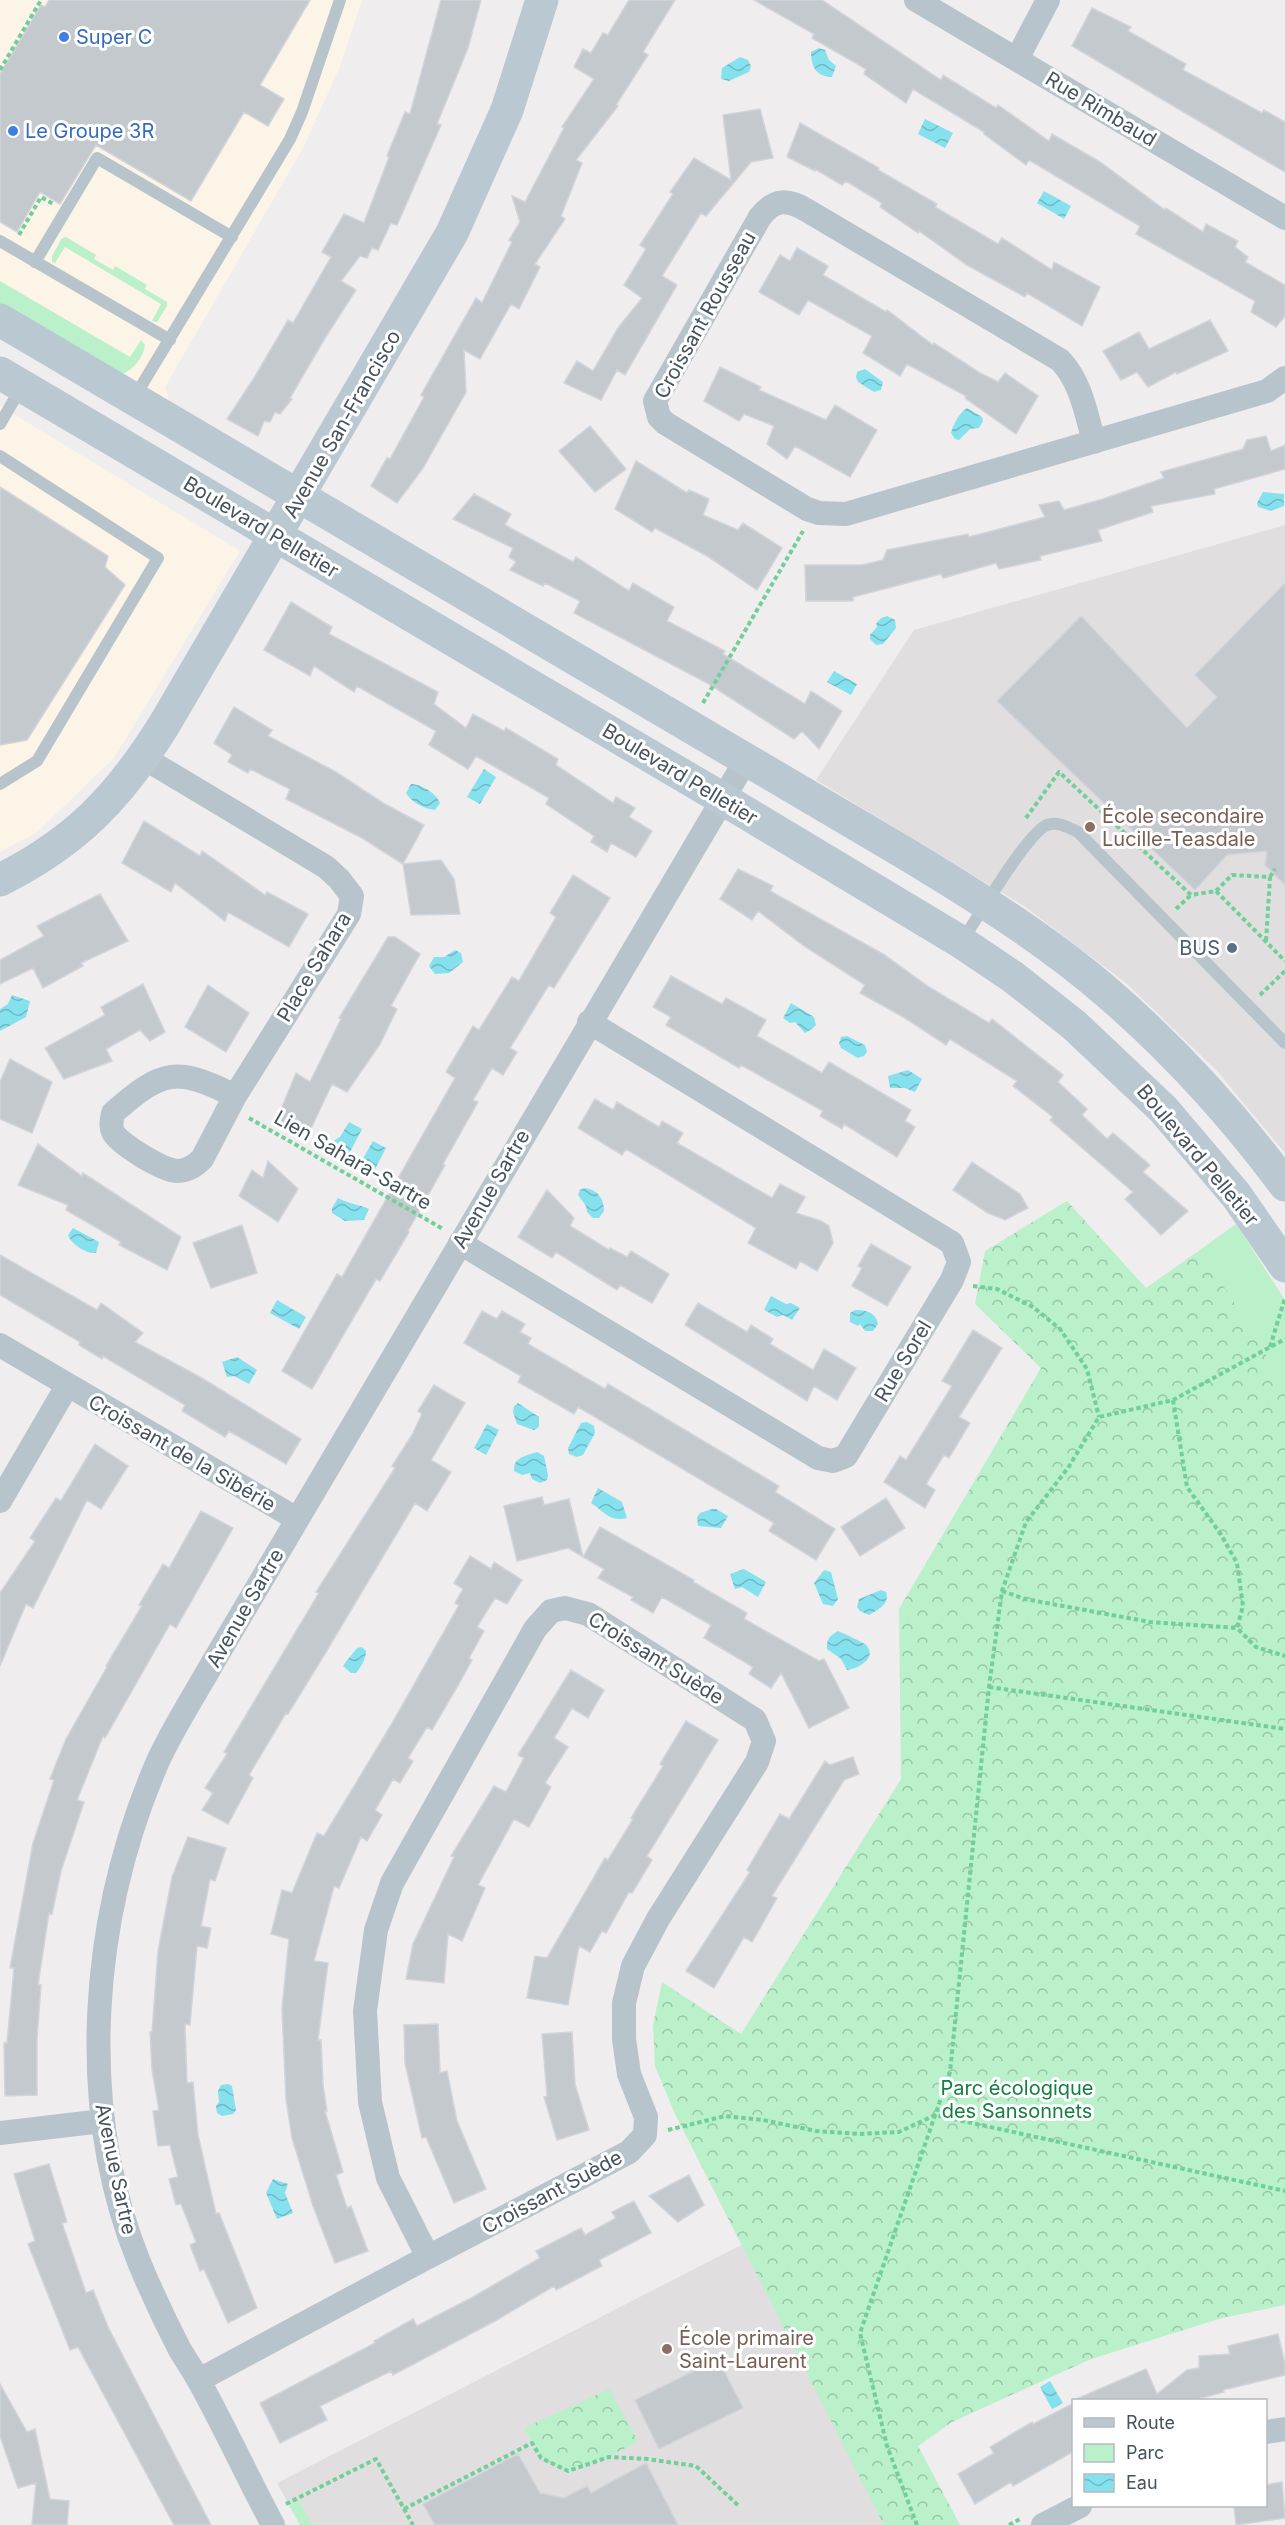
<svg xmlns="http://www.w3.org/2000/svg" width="1285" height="2525" viewBox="0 0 1285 2525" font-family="Inter,sans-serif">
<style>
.commercial{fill:#fcf4e6}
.education{fill:#e1dee0}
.green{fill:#baf0ca}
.forest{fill:url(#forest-crowns)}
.water{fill:url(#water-waves)}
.building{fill:#c4c9ce;stroke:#d1d4da;stroke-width:1.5}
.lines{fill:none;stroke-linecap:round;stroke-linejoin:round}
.path{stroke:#71cf99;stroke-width:4;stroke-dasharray:4.5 3;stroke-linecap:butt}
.lane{stroke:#b8c4cb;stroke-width:12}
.street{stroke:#b8c4cb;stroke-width:24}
.secondary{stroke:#bac8d2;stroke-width:33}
.shop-dot{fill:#3f7fe0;stroke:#fff;stroke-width:2}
.education-dot{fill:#8d6e63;stroke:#fff;stroke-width:2}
.service-dot{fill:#5c6f8a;stroke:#fff;stroke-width:2}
.labels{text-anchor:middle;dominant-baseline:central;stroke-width:6;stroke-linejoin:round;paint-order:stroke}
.shop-label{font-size:20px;fill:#366cbe;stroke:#fff;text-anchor:start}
.street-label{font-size:20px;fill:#45535c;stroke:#fff}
.education-label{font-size:20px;fill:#785e54;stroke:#fff;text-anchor:start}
.service-label{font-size:20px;fill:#4e5e75;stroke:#fff;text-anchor:end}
.park-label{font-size:20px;fill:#147f41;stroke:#fff}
</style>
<defs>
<pattern id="forest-crowns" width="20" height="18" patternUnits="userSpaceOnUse" patternTransform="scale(1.5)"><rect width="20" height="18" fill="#baf0ca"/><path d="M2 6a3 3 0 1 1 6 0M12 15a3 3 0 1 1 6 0" fill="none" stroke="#99c5a7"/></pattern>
<pattern id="water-waves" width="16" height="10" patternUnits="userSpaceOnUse" patternTransform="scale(1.5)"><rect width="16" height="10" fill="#86e1ee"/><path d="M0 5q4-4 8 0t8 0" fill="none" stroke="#6fb9c4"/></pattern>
</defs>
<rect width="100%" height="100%" fill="#f0edee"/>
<path class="commercial" d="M0,0H362L339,69L303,148L165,387L170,404L0,304Z
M0,406L240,551L114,758L36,833L0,852Z"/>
<path class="education" d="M1285,525V1153L1216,1070L1126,983L1024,906L816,780L914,630Z
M743,2244L884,2525H300L277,2483Z"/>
<path class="green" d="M66,237L96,255L94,259L113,270L115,266L147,285L145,289L167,302V306L157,322L152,321L161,304L65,247L55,263L52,262V256L62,238Z
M0,281L130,357L141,340L145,345C143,359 133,370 120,375L0,304Z
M1236,1224L1285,1300V1386L1247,1322L1200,1250Z
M299,2500L312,2525H300L289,2504Z"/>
<path class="forest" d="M1067,1201L1146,1288L1200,1250L1247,1322L1285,1386V2305L1222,2318L1091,2359L952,2422L918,2446L960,2525H884L675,2114L655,2066L653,2025L662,1982L741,2034L901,1779L899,1609L1041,1368L975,1304L985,1251Z
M609,2389L638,2441L609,2457L568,2471L541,2458L524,2428Z"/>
<path class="water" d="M819,48L825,50L829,60L836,66L832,77C817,77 811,67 811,52Z
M740,57L748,60L751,66L749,72L729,81L721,79L722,68Z
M925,119L953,133L945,148L918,134Z
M1044,191L1071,206L1064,219L1037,203Z
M865,369L883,382L881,390L874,392L858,382L856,377L857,372Z
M967,408L982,417L983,421L979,428L970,429L959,440L955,439L951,433C953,425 959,413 967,408Z
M1263,492L1284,494V506L1271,511L1258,507L1257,503Z
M887,616L895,620L896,628L883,644L876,645L870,639V635L877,627L876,624L881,618Z
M834,671L857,684L851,695L827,682Z
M484,769L496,777L480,804L467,797Z
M411,784C421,784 436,793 440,803L435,810C424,809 411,802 406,793Z
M455,950L461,953L463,962L449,973L435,974L429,966L434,957H444Z
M12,995L30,1001L26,1017L0,1031V1009L8,1004Z
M791,1003L814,1017L816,1025L812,1029L805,1033L795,1022L790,1023L783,1018Z
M847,1036L865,1045L867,1052L864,1056L858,1058L841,1048L839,1043L841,1037Z
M908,1070L922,1079L915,1092L905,1088H890L888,1076Z
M349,1122L362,1129L350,1152L337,1155L333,1141L340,1137Z
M373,1141L386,1148L372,1175L358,1167Z
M584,1188C597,1189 604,1198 604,1211L599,1218H593L587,1212L586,1206L578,1195L580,1190Z
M338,1198C349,1204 358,1204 369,1209L364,1220L345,1221L332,1213V1208Z
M73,1228L99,1242L96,1253C86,1254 71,1244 68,1235Z
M771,1296L786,1304L791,1303L800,1308L792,1320L783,1315L777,1317L764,1310Z
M277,1300L306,1317L299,1329L270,1313Z
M855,1310C865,1310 876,1312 878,1324L873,1331H865L860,1324L858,1326L850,1322V1313Z
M237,1357L257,1370L249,1384L234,1376L227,1377L222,1362Z
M518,1403L539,1417V1427L534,1430L517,1424L513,1412L514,1406Z
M587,1422L594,1426L595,1433L583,1455L577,1457L569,1454L568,1448L581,1423Z
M487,1424L499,1430L486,1455L474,1448Z
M537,1452L544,1456L548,1475L547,1480L540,1483L532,1479L530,1473L522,1475L514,1471C513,1457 526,1456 537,1452Z
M598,1488L622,1502L627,1518C609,1522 606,1513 591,1503Z
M712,1509H716L728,1516L721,1528L698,1526L697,1517L700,1513Z
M744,1569L766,1582L758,1597L742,1587L735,1589L730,1574Z
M824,1570L831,1572L838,1599L833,1606L823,1604L814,1583Z
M881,1590L886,1592C890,1604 879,1609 869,1615L860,1611L857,1607L859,1599Z
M838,1631C841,1632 862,1642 865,1644C879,1657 859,1669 847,1670L841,1659L827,1649C826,1640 830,1635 838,1631Z
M362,1647L366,1651C366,1659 361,1667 356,1673H351L343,1666C347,1659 353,1654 357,1648Z
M228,2084L232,2086L236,2110L233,2114L222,2116L217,2113L216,2106L219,2102L218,2091L221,2085Z
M273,2179L288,2184L285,2193L293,2213L277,2219L266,2193Z
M1050,2381L1063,2403L1052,2409L1040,2387Z"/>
<path class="building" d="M49,0H310L260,85L284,99L268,126L244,112L191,201L96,145L60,204L40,192L17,232L0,222V74L41,5L45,7Z
M441,0H481L468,48L437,124L441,125L397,225L391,223L378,250L372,248L367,258L360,256L341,281L356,290L325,338L290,398L292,399L280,414L275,412L270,422L264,421L258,436L227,419L254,378L288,320L293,323L331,257L322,252L344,214L364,223L389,157L387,156L405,112L410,114Z
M629,0H675L643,52L648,55L616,105L618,106L576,160L582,163L561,216L565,219L535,264L540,267L519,309L511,304L480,359L464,350L466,392L423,468L397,503L371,486L387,458L390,459L424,397L421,395L476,298L482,303L512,242L509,240L520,222L512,196L525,202L564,128L562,127L594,79L574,67L583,49L591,53L603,33L608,35Z
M754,0H822L941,80L943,75L996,108L998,105L1049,141L1052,134L1100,162L1165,210L1166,208L1203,232L1206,224L1238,241L1235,247L1248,257L1245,262L1285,285V316L1276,327L1251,312L1255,301L1136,234L1140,226L1029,160L1026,165L984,134V132L913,89L906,103L864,74L866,69L812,38L814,34Z
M1092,8L1131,27L1128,31L1186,64L1183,70L1262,113L1264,110L1285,122V172L1072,46Z
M760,109L773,158L751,162L706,216L701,213L662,276L677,285L625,375L617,370L601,400L564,383L577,361L593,371L618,328L642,298L624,285L646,249L640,245L673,194L670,192L694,158L731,180L723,115Z
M800,123L879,168L878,170L937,204L935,207L998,244L1002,238L1052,270L1054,262L1100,287L1082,326L1027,293L1025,297L967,265L919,231L918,233L880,207L882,203L846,181L842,185L815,169V171L787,157Z
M797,248L828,266L823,275L886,312L887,310L933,345L934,343L980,373L998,382L1005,373L1038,396L1016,434L965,398L966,396L907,364L900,376L863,353L872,336L808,300L799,315L759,292L780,255L790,261Z
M1210,320L1228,351L1177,374L1176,372L1148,387L1137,372L1121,380L1103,351L1139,332L1149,349Z
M720,367L761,387L759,390L826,420L835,405L877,430L850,477L795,446L787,459L767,444L774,426L744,414L739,421L704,401Z
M590,426L626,469L595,492L559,451Z
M1266,436L1271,451L1285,445V469L1214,489L1215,494L1151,506L1153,512L1098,530L1102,541L1040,556L1041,560L999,569L996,563L943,578L941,574L853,597V601H806L805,565H862L883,560L887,550L968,534L969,537L1045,517L1039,505L1059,501L1064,510L1103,499L1164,478L1161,472L1243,449L1247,440Z
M636,461L687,493L689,490L709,499L703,515L738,530L743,523L782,548L757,590L707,556L655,528L652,532L615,509Z
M0,487L108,556L105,567L125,585L27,740L0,745Z
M474,494L511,514L505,525L573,562L576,557L629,591L633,583L674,607L667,621L725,651L723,654L805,704L811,691L842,711L819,749L802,731L794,739L709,684L574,613L580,601L545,583L543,586L510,570L516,562L509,557L513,548L453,519Z
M1285,583V885L1265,865L1267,851L1227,855L1195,890L997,701L1081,616L1187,728L1217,697L1195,675Z
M291,602L332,627L329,634L438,692L434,704L466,728L473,714L504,731L506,728L558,759L556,765L613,803L616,797L635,808L629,817L652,831L636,857L611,843L607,852L591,842L594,836L546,804L549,798L476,756L468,769L429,745L436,731L357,686L354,692L314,666L310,676L264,650Z
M234,707L272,730L268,736L336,772L383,803L424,825L403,864L441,860L454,879L460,914L411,915L403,864L362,838L286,799L290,789L250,769L248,773L228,762L232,755L214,743Z
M144,821L200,856L202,851L265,895L267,892L308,914L289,947L228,912L225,921L175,883L171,892L122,863Z
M738,869L773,886L770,891L883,954L929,987L989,1023L992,1019L1063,1075L1058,1082L1087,1109L1082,1115L1107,1139L1113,1133L1150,1165L1143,1172L1188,1211L1161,1235L1125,1199L1133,1192L1050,1120L1053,1117L1013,1086L1017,1081L950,1039L946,1045L905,1018L860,993L865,985L804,946L758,911L752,920L720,899Z
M573,875L610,898L554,988L549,985L510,1048L517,1052L503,1075L492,1068L473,1100L478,1102L443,1164L445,1165L408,1231L409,1232L380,1281L376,1279L312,1389L282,1371L337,1274L342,1277L455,1078L446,1072L473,1026L479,1030L512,977L519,981L556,917L550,913Z
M100,894L128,941L81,963L83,966L43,988L33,968L0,984V960L44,936L37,926Z
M388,937H395L420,954L391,1006L397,1009L380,1044L347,1092L332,1084L305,1141L275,1124L296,1073L310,1082L341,1019L339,1018Z
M671,976L722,1004L726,998L766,1020L757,1036L822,1073L829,1062L911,1110L905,1121L915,1127L897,1157L844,1124L842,1129L820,1116L823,1111L741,1065L739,1068L666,1025L671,1017L653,1007Z
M143,984L165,1032L150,1041L140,1030L106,1049L112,1061L64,1079L45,1048L105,1015L101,1007Z
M208,985L249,1013L226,1052L185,1027Z
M10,1059L52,1082L32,1133L0,1119V1082Z
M595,1099L613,1110L617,1102L659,1127L662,1121L683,1133L677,1143L772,1198L780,1184L805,1197L796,1213L821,1221L829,1226L833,1243L817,1271L800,1261L796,1269L748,1243L756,1228L626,1149L622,1155L578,1128Z
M38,1144L82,1176L83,1173L181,1237L167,1270L119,1245L121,1242L66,1210L68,1205L18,1185Z
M268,1161L298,1189L278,1222L239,1196L252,1170L263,1178Z
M972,1162L1020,1194L1028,1208L1005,1220L988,1213L953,1190Z
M547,1190L574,1218L570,1226L609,1250L610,1248L627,1257L631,1251L669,1274L652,1303L620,1285L617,1290L556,1252L552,1258L518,1237Z
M242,1225L257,1273L211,1288L193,1243Z
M871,1244L911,1267L887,1306L852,1286L862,1268L858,1266Z
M0,1255L97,1310L101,1303L143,1333L135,1342L200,1377L301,1439L286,1464L229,1431L225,1437L182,1411L185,1405L103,1356L102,1359L79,1345L80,1342L0,1295Z
M698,1303L747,1332L751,1325L773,1339L770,1344L813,1370L824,1349L856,1368L837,1400L814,1386L807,1401L685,1325Z
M482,1311L497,1319L502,1311L525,1324L520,1332L531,1338L528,1344L605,1389L608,1384L779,1486L775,1492L835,1529L816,1560L769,1531L774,1523L578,1407L574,1414L518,1382L521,1376L464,1343Z
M973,1330L1002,1348L959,1417L970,1423L949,1458L944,1455L926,1484L935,1490L925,1508L884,1482L900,1456L906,1460L952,1386L942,1381Z
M434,1385L465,1403L431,1460L451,1472L427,1511L415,1503L320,1662L288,1714L286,1713L249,1775L253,1778L228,1824L202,1810L213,1793L205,1788L227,1754L224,1752L319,1593L316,1592L395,1468L392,1466L412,1435L422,1414L418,1411Z
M95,1444L128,1466L101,1509L87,1500L33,1608L26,1604L0,1666V1593L35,1541L30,1538L56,1498L61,1501Z
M542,1497L544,1505L569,1499L583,1557L600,1527L694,1580L693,1582L747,1613L744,1619L819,1661L824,1659L849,1708L809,1728L781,1673L771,1688L749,1674L753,1667L704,1638L711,1625L662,1597L653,1613L631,1600L633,1597L598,1578L604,1569L568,1548L517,1561L504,1506Z
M886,1498L905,1528L860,1556L841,1527Z
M201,1511L233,1528L176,1628L170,1624L105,1738L103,1736L77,1800L84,1802L61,1871L52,1914L49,1913L38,1985H41L37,2039V2095L5,2096L4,2043H7L14,1968H10L33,1843L54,1780L50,1779L66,1739L107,1667L106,1666L142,1606L139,1605L163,1564L169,1568Z
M470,1556L491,1569L494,1562L522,1580L507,1604L495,1598L477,1627L484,1631L469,1658L472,1660L456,1689L432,1730L427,1727L408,1758L413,1761L400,1783L393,1779L375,1810L382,1815L367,1841L361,1837L339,1888L334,1886L314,1961L328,1963L318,2040H321L323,2085L327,2111H325L343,2172L336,2175L347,2208L351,2206L368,2251L335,2263L313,2206L292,2138L286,2099L282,2009L289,1939L271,1934L282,1890L292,1893L317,1833L324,1836L391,1725L459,1605L455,1603L463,1589L454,1583Z
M571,1670L604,1690L588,1718L572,1708L554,1738L568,1747L545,1783L551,1787L529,1827L514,1819L478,1885L485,1888L462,1941L448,1934L444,1983L406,1979L413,1944L454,1857L451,1856L494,1786L506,1792L524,1758L518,1755Z
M686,1721L718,1740L647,1856L652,1860L632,1893L629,1892L606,1933L602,1931L590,1952L579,1946L568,2005L527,1998L535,1956L547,1958L605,1858L608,1860L633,1819L631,1818L663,1766L660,1764Z
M853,1757L859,1774L844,1780L772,1896L777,1898L752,1942L744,1937L714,1988L686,1971L750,1872L747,1870L780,1814L789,1819L825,1761L830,1765Z
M188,1837L226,1848L215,1881L210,1879L201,1926L211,1928L207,1948L197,1946L190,2025L185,2024L187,2083L193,2082L198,2135L216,2214L219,2213L257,2308L228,2323L204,2269L200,2271L190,2245L196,2242L181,2204L176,2205L169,2179L178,2177L170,2145L158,2146L153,2111L159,2110L152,2070L150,2032H152L158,1951L172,1877Z
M438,2024L440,2073L447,2071L457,2121L486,2189L454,2203L426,2137L422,2138L405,2063L404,2025Z
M572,2032L575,2084L589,2130L557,2140L544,2097L547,2096L542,2034Z
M49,2164L67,2222L62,2223L86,2293L93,2290L108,2327L211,2525H174L78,2347L70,2350L28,2244L35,2241L14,2174Z
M689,2175L704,2205L678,2222L649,2196Z
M634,2201L651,2233L599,2260L602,2266L556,2290L554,2286L495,2321L393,2375L391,2371L320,2406L327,2420L280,2443L260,2403L375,2343L374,2341L413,2319L417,2326L473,2297L540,2258L536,2251L581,2228L585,2235L616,2218L612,2212Z
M1278,2334L1285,2364V2375L1223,2390L1224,2392L1194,2400H1074L1146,2369L1157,2394L1187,2370L1199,2368V2356L1230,2354L1228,2346Z
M718,2359L743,2408L659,2449L635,2400Z
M0,2384L27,2432L35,2429L50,2499L69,2501L67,2525H32L36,2483L18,2488L0,2436Z
M1074,2403V2451L1013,2486L1011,2482L975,2504L958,2474L994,2453L990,2447L1032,2422L1033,2424Z
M518,2454L540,2493L564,2498L587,2486L591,2493L646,2463L678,2525H435L423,2504Z
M1282,2482L1285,2518L1236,2525L1234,2505H1266V2485Z"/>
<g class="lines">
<path class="path" d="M0,70L41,0
M19,235L41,197L53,204
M703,703L803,531
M1026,818L1059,772L1191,895L1216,891L1285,961
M1270,877L1275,869
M1216,891L1232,875L1270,877L1266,941
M1176,909L1191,895
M1260,995L1285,971
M249,1118L443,1229
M973,1286L997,1289L1033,1307L1060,1329L1087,1369L1099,1417
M1270,1347L1285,1298
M1173,1400L1187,1487L1220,1533L1237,1563L1243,1606L1237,1628L1256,1647L1285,1656
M1002,1591L1025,1599L1150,1622L1237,1628
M989,1687L1285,1729
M668,2130L725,2116L763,2120L816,2131L859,2134L899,2132L935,2115L1285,2191
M286,2504L376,2459L413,2525
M404,2509L532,2443L541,2458L568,2471L609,2457L647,2459L696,2466L740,2507
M917,2525L887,2446L860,2333L950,2072L989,1687L1002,1591L1026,1522L1068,1468L1099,1417L1173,1400L1285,1339
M1009,2525L1022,2518"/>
<path class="lane" d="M0,241L170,340
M35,262L97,158L232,237
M134,398L290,139L302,112L340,0
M0,424L22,386
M0,456L158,558L37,761L0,784
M962,941C977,919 1027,833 1047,825C1058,821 1069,828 1078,832L1285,1043"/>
<path class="street" d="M916,0L1285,218
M1017,59L1048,0
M1094,442C1086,413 1081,382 1060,360L808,211C788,199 775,198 760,217L655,401L659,417L665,423L807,509L819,513L846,514L1267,391L1285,378
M144,758L326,867L339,879L352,896L349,914L235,1096L202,1159C195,1166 188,1171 177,1171C162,1170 119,1144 113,1132C110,1126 112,1119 113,1113C162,1070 176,1066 235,1096
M460,1243L818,1458L833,1461L846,1456L952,1280L959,1262L952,1243L589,1022
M0,1345L297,1519
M0,1501L67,1386
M565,1608L588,1614L755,1720L764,1741L757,1762L658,1919L633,1966L624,2003V2039L629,2074L646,2117L645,2135L629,2152L428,2257L388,2178L370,2102L365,2011L376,1930L392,1883L535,1629L551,1611Z
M0,2133L102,2121
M199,2380L428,2257
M1266,2432L1285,2429
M273,2525C248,2478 225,2428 199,2381C193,2370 186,2360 180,2350C165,2321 151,2291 139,2262C75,2104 91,1915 158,1761C173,1728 194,1696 212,1664L746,760
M1043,2525L1080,2506"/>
<path class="secondary" d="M0,320L903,852C974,895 1046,939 1109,994C1175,1051 1233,1115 1285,1185
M0,373L723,799L961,942L1013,977L1074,1025L1163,1109L1236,1195L1285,1266
M0,880C76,842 119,797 164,725L452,233L507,110L542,0"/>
</g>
<g class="shop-dot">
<circle cx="64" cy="37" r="6"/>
<circle cx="13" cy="131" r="6"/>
</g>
<g class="education-dot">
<circle cx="1090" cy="827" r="6"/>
<circle cx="667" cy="2349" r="6"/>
</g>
<circle class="service-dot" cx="1232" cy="948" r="6"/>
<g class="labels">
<g class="shop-label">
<text x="76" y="37">Super C</text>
<text x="25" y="131">Le Groupe 3R</text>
</g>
<g class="street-label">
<text transform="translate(1101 109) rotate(31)">Rue Rimbaud</text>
<text transform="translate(705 315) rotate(-61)">Croissant Rousseau</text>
<text transform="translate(342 424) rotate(-60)">Avenue San-Francisco</text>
<text transform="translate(261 527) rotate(31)">Boulevard Pelletier</text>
<text transform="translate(680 774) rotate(31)">Boulevard Pelletier</text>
<text transform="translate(314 967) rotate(-59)">Place Sahara</text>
<text transform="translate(1198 1155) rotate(50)">Boulevard Pelletier</text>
<text transform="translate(353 1160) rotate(30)">Lien Sahara-Sartre</text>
<text transform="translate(491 1189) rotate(-60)">Avenue Sartre</text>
<text transform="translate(903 1361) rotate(-59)">Rue Sorel</text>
<text transform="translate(182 1453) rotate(30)">Croissant de la Sibérie</text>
<text transform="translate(245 1608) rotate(-60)">Avenue Sartre</text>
<text transform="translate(656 1658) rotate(32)">Croissant Suède</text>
<text transform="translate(116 2169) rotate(78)">Avenue Sartre</text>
<text transform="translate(552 2192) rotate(-28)">Croissant Suède</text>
</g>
<g class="education-label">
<text x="1102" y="816">École secondaire<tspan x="1102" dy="23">Lucille-Teasdale</tspan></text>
<text x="679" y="2338">École primaire<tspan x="679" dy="23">Saint-Laurent</tspan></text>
</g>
<g class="service-label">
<text x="1220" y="948">BUS</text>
</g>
<g class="park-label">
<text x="1017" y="2088">Parc écologique<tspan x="1017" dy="23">des Sansonnets</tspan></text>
</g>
</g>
<rect x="1072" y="2399" width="195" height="108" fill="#ffffff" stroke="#b5babe" stroke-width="1.5"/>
<rect x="1084" y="2418" width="30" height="9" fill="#bac8d2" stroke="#b5babe" stroke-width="1.5"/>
<text x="1126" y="2429" font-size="18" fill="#45535c">Route</text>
<rect x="1084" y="2444" width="30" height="18" fill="#baf0ca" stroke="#b5babe" stroke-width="1.5"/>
<text x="1126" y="2459" font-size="18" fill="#45535c">Parc</text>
<rect x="1084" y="2474" width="30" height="18" fill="url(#water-waves)" stroke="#b5babe" stroke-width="1.5"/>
<text x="1126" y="2489" font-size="18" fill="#45535c">Eau</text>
</svg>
